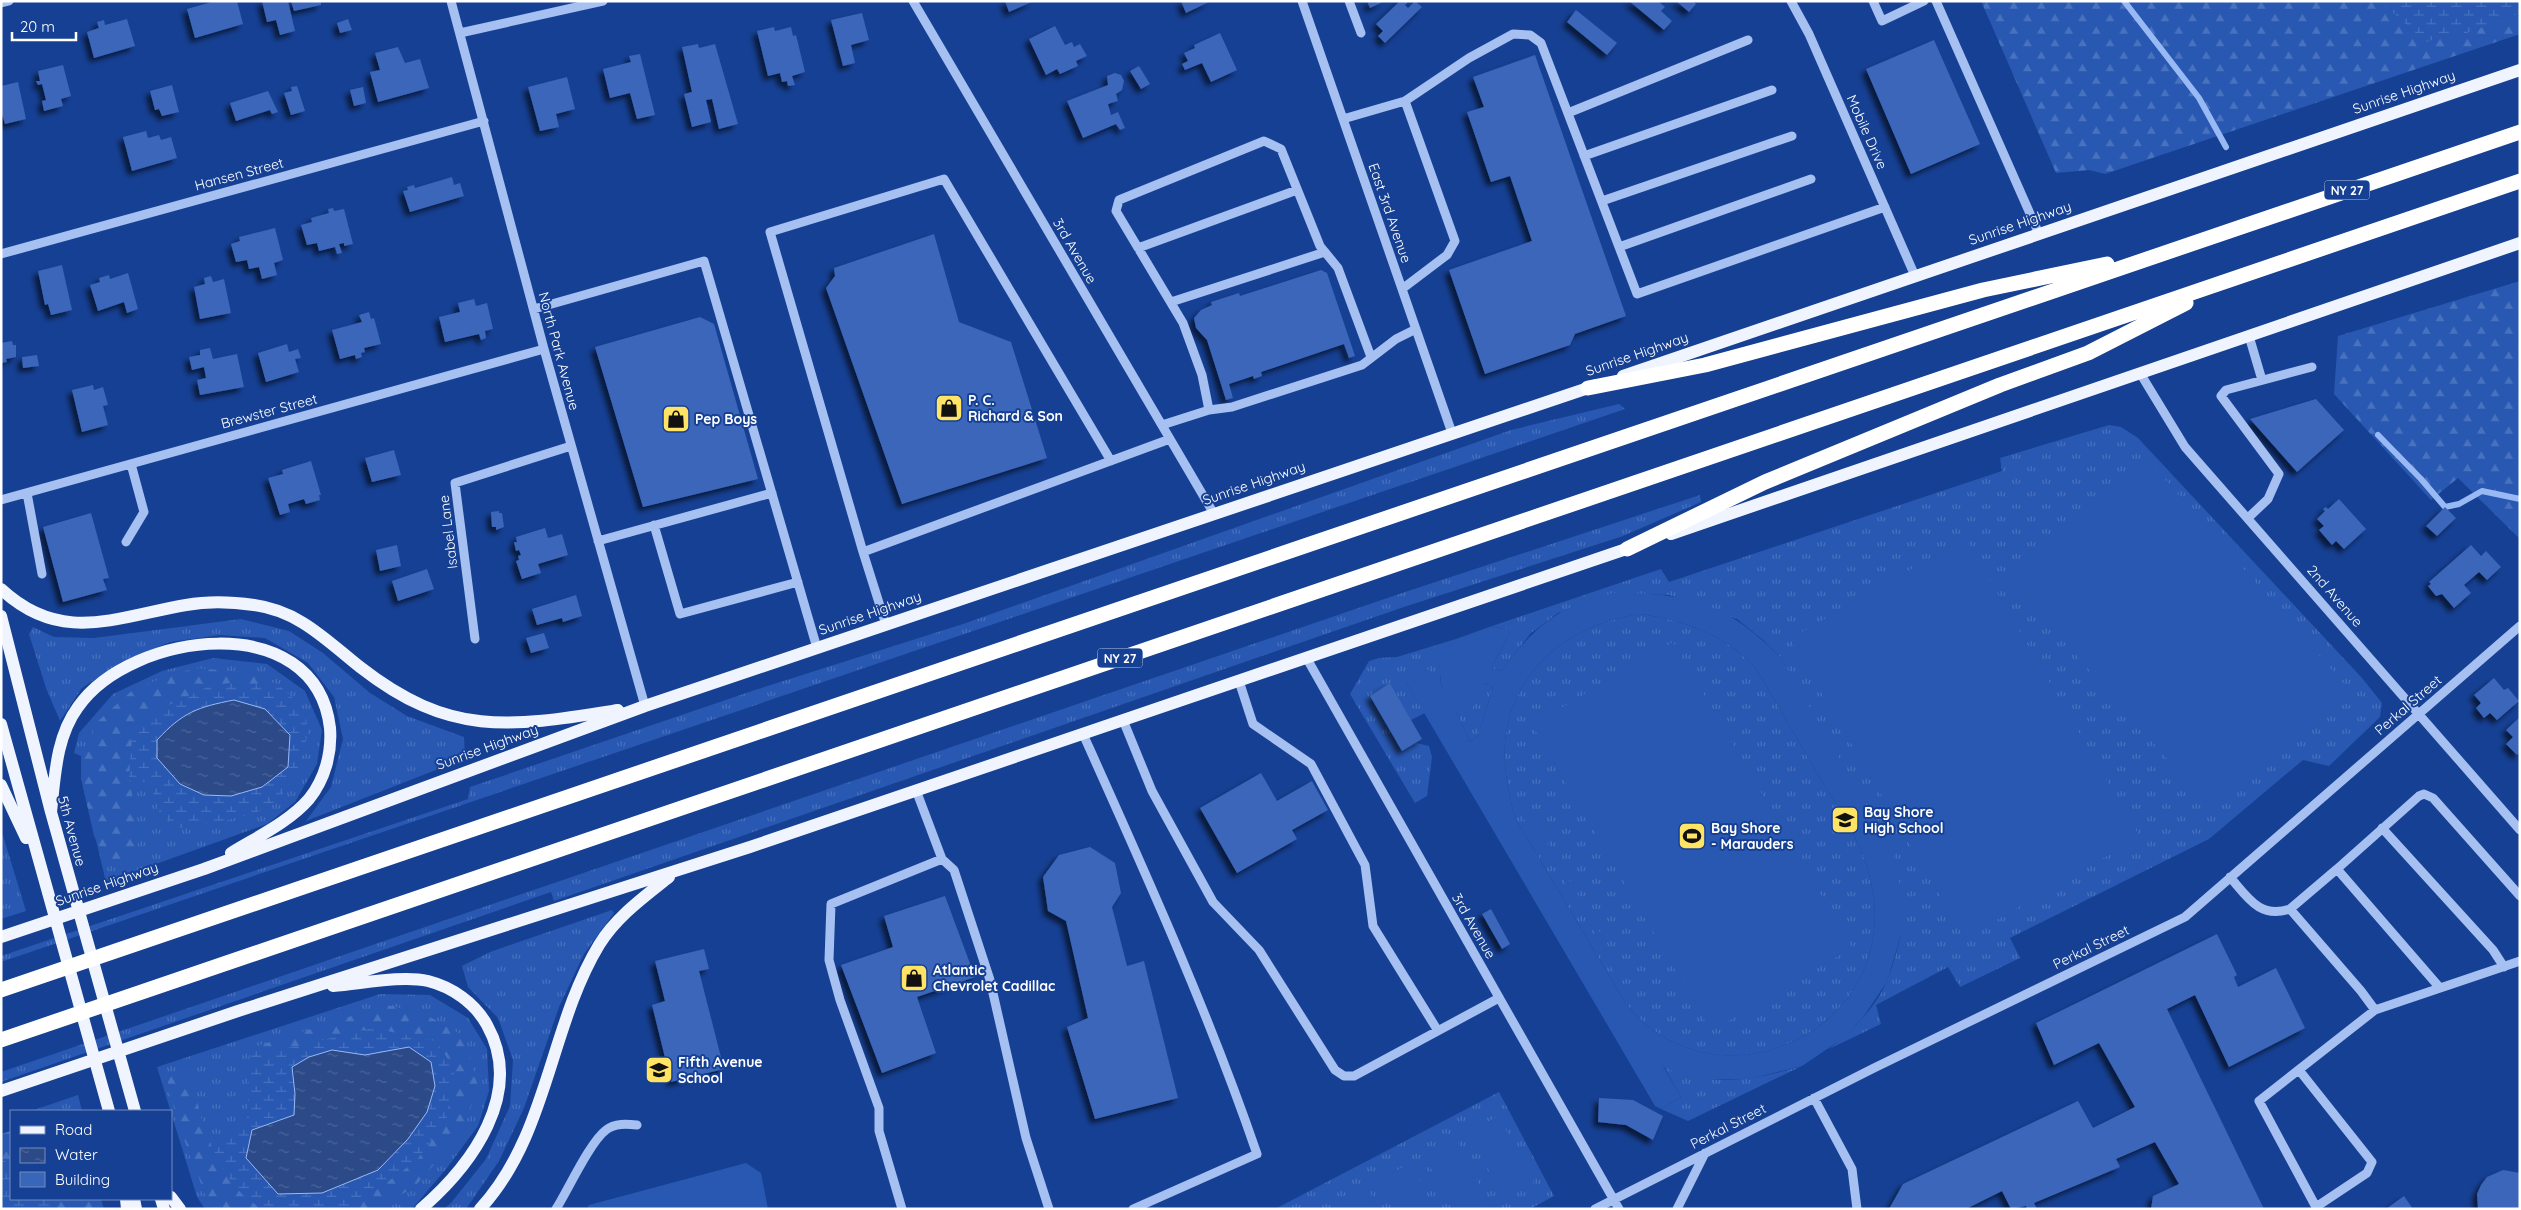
<svg xmlns="http://www.w3.org/2000/svg" width="2521" height="1210" viewBox="0 0 2521 1210" font-family="Quicksand,sans-serif">
<style>
.grass{fill:url(#grass-tufts)}
.forest{fill:url(#forest-firs)}
.wetland{fill:url(#wetland-marsh)}
.pitch{fill:#2858b2;fill-rule:evenodd}
.water{fill:url(#water-ripples);stroke:#98b9f4}
.lines{fill:none;stroke-linecap:round;stroke-linejoin:round}
.stream{stroke:#98b9f4;stroke-width:6}
.building{fill:#3a66ba;filter:url(#shadow)}
.minor{stroke:#a5c0f1;stroke-width:9}
.major{stroke:#eff4ff;stroke-width:12}
.highway{stroke:#fff;stroke-width:15}
.labels{text-anchor:middle;dominant-baseline:central;stroke-width:4;stroke-linejoin:round;paint-order:stroke}
.shield{fill:#164093;stroke:#b9c6df;stroke-width:1}
.shield-label{font-size:12px;font-weight:bold;fill:#fff}
.street-label{font-size:14px;fill:#fff;stroke:#164093}
.poi-label{font-size:14px;font-weight:bold;fill:#fff;stroke:#164093;text-anchor:start}
</style>
<defs>
<pattern id="grass-tufts" width="24" height="20" patternUnits="userSpaceOnUse" patternTransform="scale(1.25)"><rect width="24" height="20" fill="#2858b2"/><path d="M3 7l-1-3M5 7V3M7 7l1-3M15 17l-1-3M17 17v-4M19 17l1-3" fill="none" stroke="#4871be"/></pattern>
<pattern id="forest-firs" width="22" height="20" patternUnits="userSpaceOnUse" patternTransform="scale(1.25)"><rect width="22" height="20" fill="#2858b2"/><path d="M5 1l3.5 6h-7zM16 11l3.5 6h-7z" fill="#4871be"/></pattern>
<pattern id="wetland-marsh" width="20" height="14" patternUnits="userSpaceOnUse" patternTransform="scale(1.25)"><rect width="20" height="14" fill="#2858b2"/><path d="M1 5h8M5 5V1M11 12h8M15 12V8" fill="none" stroke="#4871be"/></pattern>
<pattern id="water-ripples" width="26" height="14" patternUnits="userSpaceOnUse" patternTransform="scale(1.25)"><rect width="26" height="14" fill="#2c4a88"/><path d="M2 4q2-2 4 0t4 0M15 11q2-2 4 0t4 0" fill="none" stroke="#4c659a"/></pattern>
<filter id="shadow"><feDropShadow dx="-4.5" dy="4.5" stdDeviation="2.5" flood-color="#0009"/></filter>
</defs>
<rect width="100%" height="100%" fill="#164093"/>
<path class="grass" d="M1619,404L1625,409L1,962V956L468,799L470,787L755,690L963,624L1511,430Z
M2109,425L2121,427L2138,438L2362,678L2382,703L2380,717L2329,766L2303,760L2209,839L2010,938L2020,958L1960,987L1948,967L1876,1005L1881,1024L1829,1049C1852,1031 1876,1007 1887,981C1893,966 1897,950 1901,935L1782,659L1763,640L1737,619L1669,595L1614,593L1558,613L1531,633L1501,671L1491,668L1511,631L1492,626L1661,569L1669,582L2002,471L2000,458Z
M1700,495L1701,502L1623,536L1401,608L554,901L551,892L1,1082V1072L1402,593Z
M1640,614C1685,620 1727,635 1757,670C1778,706 1799,742 1820,778C1845,820 1869,851 1874,901C1888,1038 1712,1111 1626,1004L1515,818C1509,794 1503,769 1505,743C1511,669 1572,623 1640,614Z
M241,619L289,631L323,653L370,693L407,716L464,737L465,756L446,766L306,821L331,787L343,739L334,697L308,663L265,638L220,635L170,642L121,662L82,688L60,721L46,688L29,634L33,627L54,637L94,638Z
M1456,639C1438,655 1438,673 1443,694L1406,682L1425,713L1411,720L1390,683L1370,696L1402,750L1416,743L1429,746L1432,757L1427,796L1415,803L1350,694L1369,661L1379,658L1397,657Z
M213,658L267,664L305,691L322,730L317,764L295,802L267,824L106,882L81,778V756L74,753L79,733L113,694L162,671Z
M1484,683L1493,687L1478,736L1470,742L1456,712Z
M1,829L26,911L1,919Z
M612,910L614,913L584,954L559,1007L524,1108L499,1161L466,1209H444L451,1203L486,1159L510,1106L513,1060L498,1018L468,987L462,966L490,952Z
M380,994L430,995L468,1018L487,1049L489,1091L478,1126L447,1168L412,1209H205L197,1197L157,1067Z
M1663,1065C1707,1089 1755,1080 1802,1066L1688,1121L1661,1109L1681,1097Z
M1499,1092L1554,1196L1530,1209H1275Z
M78,1095L82,1111H31Z"/>
<path class="forest" d="M1981,1H2520V34L2105,174L2089,170L2056,173Z
M2520,281V539L2458,478L2431,500L2334,394L2338,336Z
M195,668L254,673L278,685L265,686L238,682L129,777L135,811L139,860L108,861L94,836L81,778V758L97,722L136,687Z
M386,1005L421,1012L464,1036L478,1086L463,1131L416,1185L380,1209H345L368,1196L416,1161L373,1028L294,1047L229,1055Z
M178,1072L192,1075C200,1121 210,1156 242,1190C250,1198 255,1205 266,1209L210,1207L177,1121L166,1074Z
M11,1131V1164L1,1159V1134Z
M51,1199H101L104,1209H56Z"/>
<path class="wetland" d="M2380,1H2520V13L2464,34H2448L2426,42Z
M238,682L265,686L278,685C287,692 298,702 304,713C316,738 291,796 267,808C245,818 204,825 180,828L160,814L150,784L129,777L132,738L162,708L210,686Z
M373,1028L436,1041L455,1070L446,1121L416,1161L368,1196L345,1209H266C236,1199 222,1167 209,1141L231,1136L247,1119L250,1052L294,1047Z
M1,1159L11,1164V1199H51L56,1209H1Z"/>
<path class="pitch" d="M2148,460L2346,686L2209,806L2010,580Z
M1965,538L2140,837L1965,938L1790,639Z
M1614,593C1689,593 1728,603 1782,659L1892,849L1901,891V935L1887,982L1864,1016L1845,1037L1802,1066L1749,1079L1701,1080L1680,1075L1663,1066L1681,1097L1661,1109L1655,1106L1406,682L1428,669L1442,692L1439,665L1442,654L1450,643L1456,639L1492,626L1511,631L1491,668L1501,671C1533,628 1560,604 1614,593ZM1640,614C1685,620 1727,635 1757,670C1778,706 1799,742 1820,778C1845,820 1869,851 1874,901C1888,1038 1712,1111 1626,1004L1515,818C1509,794 1503,769 1505,743C1511,669 1572,623 1640,614ZM1484,683L1493,687L1478,736L1470,742L1456,712L1468,717Z
M1673,642L1852,948L1711,1031L1532,725Z
M1533,811L1546,833L1543,835L1615,958L1618,956L1630,976L1620,982L1609,963L1611,961L1539,837L1535,839L1523,817Z
M1499,1116L1534,1183L1503,1199L1469,1131Z
M1456,1139L1490,1206L1485,1209H1452L1424,1155Z
M746,1163L761,1173L768,1209H587L589,1205Z
M1411,1163L1434,1209H1395L1380,1179Z
M1367,1186L1378,1209H1340L1336,1201Z"/>
<path class="water" d="M234,700L265,709L290,735L288,767L262,787L231,796L204,795L180,784L157,758V740C183,712 198,707 234,700Z
M409,1047L431,1062L435,1086L427,1112L408,1139L378,1170L322,1193L278,1194L246,1158L252,1130L294,1115L295,1094L292,1067L309,1057L332,1050L365,1055Z"/>
<g class="lines">
<path class="stream" d="M2124,1L2199,98L2226,147
M2378,435L2421,479L2445,507L2459,504L2482,491L2520,499"/>
</g>
<path class="building" d="M215,1H237L243,24L195,38L187,9Z
M262,1H288L295,31L280,35L276,20L267,22Z
M291,1H321V5L294,11Z
M1005,1H1034L1009,12Z
M1181,1H1211L1186,13Z
M1367,1H1385L1370,8Z
M1400,1H1409L1405,5L1408,8L1415,1L1422,7L1385,43L1378,36L1383,31L1376,24Z
M1629,1H1658L1665,7L1661,11L1672,21L1664,30Z
M1676,1H1693L1696,4L1689,12Z
M1576,10L1617,43L1607,55L1567,22Z
M862,13L869,40L851,45L855,63L843,66L831,20Z
M127,19L135,46L94,58L87,32L99,28L97,22L104,20L105,25Z
M348,19L352,30L340,33L337,23Z
M1055,26L1065,45L1072,42L1074,47L1080,44L1087,56L1076,61L1078,66L1060,74L1057,69L1046,75L1029,39Z
M774,27L775,31L791,27L793,36L796,35L805,72L792,76L795,85L788,86L787,81L782,82L780,73L768,76L757,31Z
M1220,33L1237,70L1211,82L1202,63L1185,70L1182,64L1188,61L1184,53L1195,48L1194,45Z
M1934,40L1980,144L1911,174L1866,69Z
M698,44L699,48L715,44L738,124L719,129L712,99L706,100L711,122L692,127L684,94L692,92L682,47Z
M398,47L405,63L420,59L429,88L378,102L370,72L380,70L375,53Z
M640,54L655,115L637,119L630,93L610,98L603,69L631,62L629,56Z
M1535,55L1626,316L1575,334L1570,345L1485,374L1449,270L1532,241L1510,176L1491,182L1467,112L1484,107L1473,77Z
M63,65L71,96L61,99L63,106L44,111L42,101L46,100L42,84L38,85L36,81H40L38,71Z
M1139,66L1150,84L1141,89L1130,71Z
M1115,73L1121,75L1124,81L1122,90L1116,94L1118,101L1108,104L1111,115L1118,112L1125,128L1120,130L1116,124L1083,138L1067,101L1108,85L1107,76Z
M567,77L575,109L556,114L559,127L540,131L528,87Z
M18,82L26,119L5,124L1,111V86Z
M172,85L179,112L162,116L159,109L155,110L150,91Z
M297,86L305,111L291,115L284,93L292,91L291,87Z
M363,87L366,103L354,106L350,90Z
M268,91L278,112L272,114L270,110L236,121L230,103Z
M146,131L148,138L159,135L161,140L171,137L177,158L132,171L123,137Z
M452,177L454,185L460,183L464,196L410,212L403,191L408,190L407,187L414,185L415,188Z
M333,208L334,211L344,209L353,244L344,246V243L339,244L342,253L337,254L335,247L319,251L317,243L307,245L301,225L312,222L311,218L329,213L328,209Z
M275,228L283,260L274,263L277,275L262,279L259,267L249,269L247,260L236,262L231,244L240,241L239,237Z
M934,234L959,322L1011,342L1047,458L902,504L826,288L835,276L834,268Z
M62,265L72,310L51,315L48,304L45,305L38,271Z
M1321,270L1327,273L1355,356L1349,358L1344,344L1261,372L1262,376L1254,379L1253,376L1229,384L1233,398L1226,400L1207,340L1196,328L1194,318L1201,310L1212,305L1211,302L1239,293L1240,296Z
M128,273L138,309L127,313L124,302L98,311L90,285L100,282L99,278L109,275L110,279Z
M211,276L213,282L224,279L231,313L200,319L194,287L205,284L204,278Z
M474,299L476,306L487,303L493,329L485,331L486,338L481,340L479,334L445,342L439,317L460,312L458,303Z
M369,312L371,319L374,318L381,344L364,348L365,352L361,353L362,357L356,359L355,355L340,359L332,330L362,322L359,315Z
M700,317L714,324L758,479L643,507L595,347Z
M12,341L13,345H16V357L6,359L7,362L1,363V343Z
M287,344L289,352L298,349L301,358L295,359L299,372L266,382L258,353Z
M210,348L213,359L237,354L244,387L200,395L197,380L206,378L204,367L192,370L189,357L200,355V350Z
M37,355L39,366L23,368L22,357Z
M93,385L94,390L103,387L108,405L103,406L108,425L82,432L72,390Z
M2316,399L2344,430L2297,472L2250,419Z
M394,450L401,475L372,482L365,458Z
M311,461L321,495H319L320,500L306,504L304,499L288,504L290,512L280,515L268,478L283,474L282,470Z
M2339,499L2366,529L2344,549L2336,541L2332,545L2319,530L2324,526L2317,519L2325,511L2323,509L2326,507L2328,509Z
M2445,507L2456,518L2437,536L2426,526Z
M499,511V513H502L504,527L496,530V527H492L491,512Z
M91,513L109,578L103,579L107,590L63,602L43,527Z
M545,528L548,538L562,534L568,555L538,564L541,573L522,579L516,561L519,560L518,556L521,555L519,550L516,551L514,542H517L516,537Z
M397,545L401,566L380,571L376,550Z
M2471,545L2481,556L2486,551L2501,567L2487,580L2479,572L2464,585L2471,593L2454,608L2442,594L2436,596L2428,586L2431,584L2429,582Z
M427,569L434,589L398,601L392,581Z
M576,595L582,616L563,622L562,618L537,625L532,609Z
M544,633L549,648L531,653L526,638Z
M2494,678L2504,690L2508,688L2519,701L2497,720L2490,713L2484,718L2476,708L2481,703L2474,695Z
M1390,683L1422,739L1402,751L1370,696Z
M2520,717V752L2517,755L2506,744L2513,737L2506,730Z
M1261,773L1277,801L1312,781L1328,810L1292,830L1297,839L1237,873L1200,808Z
M1090,847L1115,863L1121,893L1112,907L1127,966L1144,961L1178,1098L1095,1119L1067,1027L1088,1018L1066,921L1048,911L1043,877L1059,855Z
M945,896L975,977L917,997L936,1053L882,1073L841,965L893,947L884,916Z
M1491,909L1510,944L1502,949L1482,914Z
M2217,934L2237,975L2234,977L2238,987L2276,968L2305,1028L2229,1067L2195,995L2167,1009L2264,1209H2151L2153,1196L2179,1184L2155,1142L2116,1159L2120,1167L2034,1203L2037,1209H2027L2026,1206L2011,1209L2002,1191L1966,1209H1889L1903,1184L2078,1101L2093,1128L2135,1107L2099,1043L2054,1065L2036,1023Z
M704,949L709,969L699,971L724,1069L671,1082L652,1005L665,1001L655,961Z
M1599,1098L1633,1100L1663,1116L1653,1140L1626,1125L1598,1122Z
M2503,1170L2520,1173V1209H2478L2477,1194L2481,1185L2487,1177Z
M2404,1196L2413,1209H2386Z"/>
<g class="lines">
<path class="minor" d="M451,1L544,349L645,706
M913,1L1214,514
M1302,1L1452,433
M1349,1L1361,33
M1791,1L1809,34L1915,276
M1873,1L1882,21L1924,1
M1936,1L2039,234
M1,3L9,1
M460,33L603,1
M1568,113L1748,40
M1343,119L1405,101
M1584,156L1772,90
M1602,201L1792,136
M1619,247L1811,179
M1138,248L1297,190
M1,254L484,121
M1402,289L1447,255L1455,241L1405,101L1469,58L1513,34L1530,35L1541,43L1637,294L1885,207
M1171,302L1325,252
M534,309L704,261L817,648
M2249,336L2262,380
M2140,373L2185,447L2520,830
M1209,410L1202,375L1183,323L1116,211L1119,200L1264,141L1281,149L1320,246L1338,268L1371,357
M1162,425L1209,410L1232,407L1362,365L1396,339L1416,329
M1111,461L944,179L770,232L863,552L1170,439
M27,493L42,574
M1,500L544,349
M2248,518L2268,499L2279,474L2221,396L2226,390L2312,367
M654,525L680,614L798,582
M598,541L772,493
M126,542L144,512L131,464
M863,552L886,625
M475,639L455,483L571,446
M1306,657L1619,1209
M1239,681L1253,724L1311,764L1365,865L1373,926L1438,1031
M1123,720L1152,791L1213,902L1259,950L1335,1070L1344,1076H1354L1499,998
M1083,734C1145,872 1208,1011 1257,1154L1133,1209
M2382,828L2493,950L2504,967
M942,859L954,870L990,980L1026,1138L1049,1209
M2230,877C2248,898 2260,919 2290,909L2361,991L2375,1010L2520,961
M2290,909L2337,869
M2440,988L2337,869L2419,796L2424,794L2433,798L2520,896
M2299,1070L2372,1162L2367,1173L2316,1207L2259,1101L2375,1010
M1814,1098L1852,1169L1857,1209
M556,1209C568,1190 590,1142 606,1130C615,1123 627,1124 637,1125
M902,1209L879,1131V1108L840,1000L829,960L831,904L942,859L916,790
M1595,1209L1874,1068L2185,917L2520,626
M1677,1209L1705,1153"/>
<path class="major" d="M1623,376L2520,70
M1671,534L2520,243
M1,589C61,645 116,617 186,605C208,601 233,602 254,605C299,611 326,640 360,667C451,738 511,727 618,710
M1,616L51,812L135,1111
M1,724L109,1111
M1,785L26,838
M51,812C55,776 56,737 78,707C131,631 316,607 330,728C332,753 325,779 309,799C289,822 257,837 231,853
M1,937L204,869L645,706L1597,385
M333,986C361,984 401,975 428,981C452,987 475,1003 487,1025C525,1093 472,1165 421,1209
M1,1091L238,1011L750,847L1635,546
M171,1197L180,1209
M126,1199L127,1209
M134,1199L136,1209
M161,1199L164,1209
M480,1209C548,1135 549,1028 599,945C616,917 644,897 669,877"/>
<path class="highway" d="M1588,388L1705,365L1983,290L2107,264
M1627,549L1765,482L2000,385L2088,353L2186,303
M1,990L2520,132
M1,1040L2520,181"/>
</g>
<defs>
<g id="shop-square" transform="scale(1.4375)"><rect x="-9" y="-9" width="18" height="18" rx="4" fill="#ffe365" stroke="#164093"/><path d="M-5-2.5h2.3a2.7 3.5 0 0 1 5.4 0H5L5.5 6h-11ZM-1.5-2.5h3a1.5 2.3 0 0 0-3 0Z" fill="#111"/></g>
<g id="school-square" transform="scale(1.4375)"><rect x="-9" y="-9" width="18" height="18" rx="4" fill="#ffe365" stroke="#164093"/><path d="M0-5L7-2L0 1L-7-2ZM-4 1L0 2.5L4 1V4Q0 6-4 4Z" fill="#111"/></g>
<g id="stadium-square" transform="scale(1.4375)"><rect x="-9" y="-9" width="18" height="18" rx="4" fill="#ffe365" stroke="#164093"/><path d="M0-5a6.5 5 0 1 0 0 10a6.5 5 0 1 0 0-10ZM-3.5-1.8h7v3.6h-7Z" fill="#111"/></g>
</defs>
<g fill-rule="evenodd">
<use href="#shop-square" x="949" y="408"/>
<use href="#shop-square" x="676" y="419"/>
<use href="#school-square" x="1845" y="820"/>
<use href="#stadium-square" x="1692" y="836"/>
<use href="#shop-square" x="914" y="978"/>
<use href="#school-square" x="659" y="1070"/>
</g>
<g class="labels">
<g class="shield">
<rect x="2324.5" y="180.5" width="45" height="19" rx="4"/>
<rect x="1097.5" y="648.5" width="45" height="19" rx="4"/>
</g>
<g class="shield-label">
<text x="2347" y="190">NY 27</text>
<text x="1120" y="658">NY 27</text>
</g>
<g class="street-label">
<text transform="translate(2404 92) rotate(-19)">Sunrise Highway</text>
<text transform="translate(1867 132) rotate(66)">Mobile Drive</text>
<text transform="translate(239 174) rotate(-15)">Hansen Street</text>
<text transform="translate(1390 213) rotate(71)">East 3rd Avenue</text>
<text transform="translate(2020 223) rotate(-19)">Sunrise Highway</text>
<text transform="translate(1075 251) rotate(60)">3rd Avenue</text>
<text transform="translate(559 351) rotate(75)">North Park Avenue</text>
<text transform="translate(1637 354) rotate(-19)">Sunrise Highway</text>
<text transform="translate(269 411) rotate(-15)">Brewster Street</text>
<text transform="translate(1254 483) rotate(-19)">Sunrise Highway</text>
<text transform="translate(448 532) rotate(-97)">Isabel Lane</text>
<text transform="translate(2335 596) rotate(49)">2nd Avenue</text>
<text transform="translate(870 613) rotate(-19)">Sunrise Highway</text>
<text transform="translate(2408 705) rotate(-41)">Perkal Street</text>
<text transform="translate(487 747) rotate(-20)">Sunrise Highway</text>
<text transform="translate(72 831) rotate(75)">5th Avenue</text>
<text transform="translate(107 884) rotate(-19)">Sunrise Highway</text>
<text transform="translate(1474 926) rotate(60)">3rd Avenue</text>
<text transform="translate(2091 947) rotate(-26)">Perkal Street</text>
<text transform="translate(1728 1126) rotate(-27)">Perkal Street</text>
</g>
<g class="poi-label">
<text x="968" y="400">P. C.<tspan x="968" dy="16">Richard &amp; Son</tspan></text>
<text x="695" y="419">Pep Boys</text>
<text x="1864" y="812">Bay Shore<tspan x="1864" dy="16">High School</tspan></text>
<text x="1711" y="828">Bay Shore<tspan x="1711" dy="16">- Marauders</tspan></text>
<text x="933" y="970">Atlantic<tspan x="933" dy="16">Chevrolet Cadillac</tspan></text>
<text x="678" y="1062">Fifth Avenue<tspan x="678" dy="16">School</tspan></text>
</g>
</g>
<rect width="2521" height="1210" fill="none" stroke="#ffffff" stroke-width="5"/>
<rect x="10" y="1110" width="162" height="90" fill="#164093" stroke="#738cbe"/>
<rect x="20" y="1126" width="25" height="8" fill="#eff4ff" stroke="#738cbe"/>
<text x="55" y="1135" font-size="15" fill="#ffffff">Road</text>
<rect x="20" y="1148" width="25" height="15" fill="url(#water-ripples)" stroke="#738cbe"/>
<text x="55" y="1160" font-size="15" fill="#ffffff">Water</text>
<rect x="20" y="1172" width="25" height="15" fill="#3a66ba" stroke="#738cbe"/>
<text x="55" y="1185" font-size="15" fill="#ffffff">Building</text>
<path d="M12 32v8h64v-8" fill="none" stroke="#ffffff" stroke-width="2.5"/>
<text x="20" y="32" font-size="15" fill="#ffffff" stroke="#164093" stroke-width="4" paint-order="stroke">20 m</text>
</svg>
